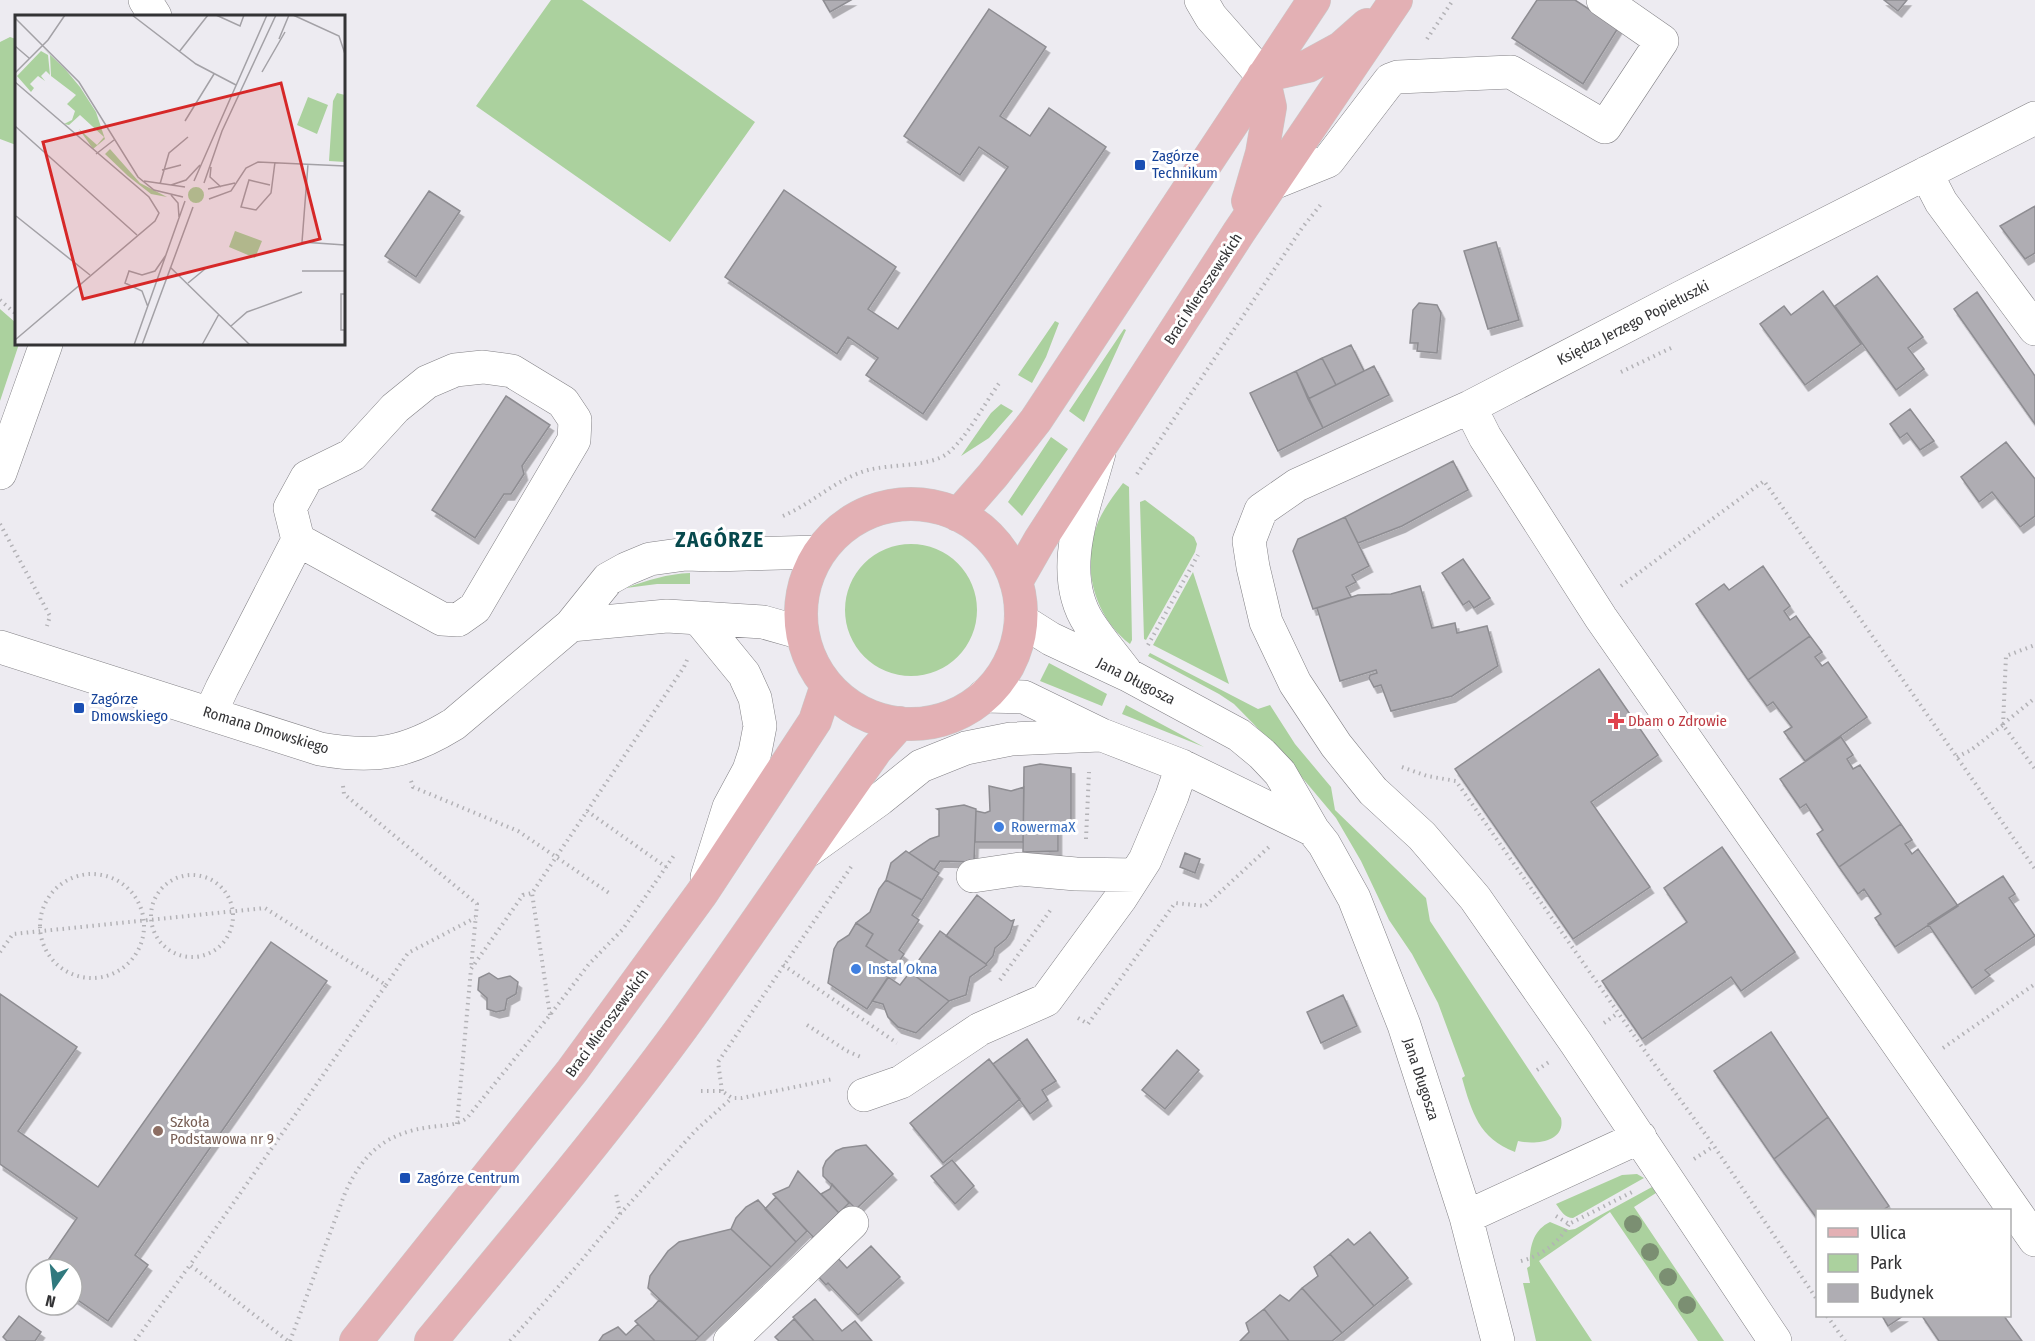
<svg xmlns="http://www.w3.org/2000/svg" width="2035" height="1341" viewBox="0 0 2035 1341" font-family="'Fira Sans Condensed',sans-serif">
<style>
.green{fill:#abd19e}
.building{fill:#afadb3;stroke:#8e8d92;stroke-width:1.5;filter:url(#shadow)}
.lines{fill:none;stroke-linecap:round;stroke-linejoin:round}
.minor-casing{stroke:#828085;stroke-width:34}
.major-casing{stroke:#cacaca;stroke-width:34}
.path{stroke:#b3b2b6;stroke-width:4;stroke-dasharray:1.5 4.5;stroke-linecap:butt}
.minor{stroke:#fff;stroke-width:33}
.major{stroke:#e3b0b4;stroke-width:33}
.tree{fill:#7b8f72}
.transit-dot{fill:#1a4fb4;stroke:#fff;stroke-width:2}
.health-dot{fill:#e0444e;stroke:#fff;stroke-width:2}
.shop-dot{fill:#3f7fe0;stroke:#fff;stroke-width:2}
.education-dot{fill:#8d6e63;stroke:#fff;stroke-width:2}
.labels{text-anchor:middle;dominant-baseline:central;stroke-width:6;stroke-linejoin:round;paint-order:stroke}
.transit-label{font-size:15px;fill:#164399;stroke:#fff;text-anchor:start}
.street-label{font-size:15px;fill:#333335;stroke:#fff}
.health-label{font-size:15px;fill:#be3a42;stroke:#fff;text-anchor:start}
.shop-label{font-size:15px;fill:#366cbe;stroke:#fff;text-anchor:start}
.education-label{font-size:15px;fill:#785e54;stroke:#fff;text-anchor:start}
.district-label{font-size:21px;font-weight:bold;letter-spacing:1.5px;fill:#07494d;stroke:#fff}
.inset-road{fill:none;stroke:#a3a1a6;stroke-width:1.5}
.view{fill:#d62828;fill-opacity:0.15;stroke:#d62828;stroke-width:3}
.inset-edge{fill:none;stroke:#333335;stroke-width:3}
</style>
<defs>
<filter id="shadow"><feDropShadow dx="3.5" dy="6" stdDeviation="0" flood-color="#0004"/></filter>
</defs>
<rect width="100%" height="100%" fill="#edebf1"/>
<path class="green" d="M551,0H582L755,122L670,242L476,106Z
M10,37L16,39V145L0,139V42Z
M0,309L16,323V344H19L0,401Z
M1055,321L1059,323L1046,357L1032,383L1018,375Z
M1124,329L1126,330L1084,422L1069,411Z
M1001,404L1013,411L989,438L961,456L991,413Z
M1051,437L1068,449L1022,516L1008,502Z
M1123,483L1129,487L1132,640L1130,644C1093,615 1081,566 1098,522C1104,508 1114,495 1123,483Z
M1145,500L1194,537L1197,544L1195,552L1146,640L1144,639L1140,502Z
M845 610a66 66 0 1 1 132 0a66 66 0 1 1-132 0Z
M1193,572L1229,684L1153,645Z
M690,573V584H657L626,588C648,580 667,574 690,573Z
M1150,653L1258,709L1270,705L1295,744L1331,787L1335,810L1426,898L1430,921L1561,1118C1566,1142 1535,1145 1518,1141L1515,1152C1479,1138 1472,1113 1462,1078L1465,1076L1438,1003L1412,954L1389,920L1361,861L1336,818L1279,750L1234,704L1219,694L1148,656Z
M1049,663L1107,694L1102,706L1040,681Z
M1126,705L1204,747L1122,714Z
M1637,1174L1644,1178L1573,1218C1565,1218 1561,1211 1556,1204L1622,1175Z
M1652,1187L1656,1193L1634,1207L1724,1341H1698L1610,1212L1539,1261L1592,1341H1536L1523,1283H1530L1527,1268L1530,1266C1529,1248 1533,1230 1550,1222L1569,1230L1575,1229Z"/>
<path class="building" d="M823,0H851L830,12Z
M1537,0H1575L1618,28L1583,84L1512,38Z
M1884,0H1907L1898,11Z
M989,9L1046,47L1000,116L1030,136L1049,108L1106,147L923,414L866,375L878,358L848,337L837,354L725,277L784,190L896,267L868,309L898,329L1008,167L979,147L960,175L904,136Z
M429,191L460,211L416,277L385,256Z
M2035,206V253L2025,259L2000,226Z
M1496,242L1519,320L1488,329L1464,251Z
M1877,276L1923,337L1908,348L1924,369L1896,390L1835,306Z
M1823,291L1861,344L1805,385L1760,324L1784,306L1791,315Z
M1977,292L2035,376V424L1954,309Z
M1419,303L1437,305L1441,313L1437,353L1417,351L1418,343H1410L1413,310Z
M1351,345L1364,371L1336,385L1322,358Z
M1322,358L1336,385L1308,399L1296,371Z
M1374,366L1389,395L1323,428L1308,399Z
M1296,371L1323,428L1278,451L1250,393Z
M506,396L550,425L522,466L524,474L511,494H504L475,538L432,510Z
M1910,409L1934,441L1920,450L1907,433L1900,438L1890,424Z
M2006,442L2035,479V516L2020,527L1992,492L1979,502L1961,477Z
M1453,461L1468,490L1402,526L1358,543L1345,517Z
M1345,517L1369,566L1352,575L1356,582L1346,587L1351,597L1313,609L1293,551L1298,539Z
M1463,559L1490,598L1474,608L1469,601L1463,605L1442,573Z
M1763,566L1790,606L1784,611L1790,620L1796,616L1810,636L1748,680L1696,604L1724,584L1729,590Z
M1420,586L1432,628L1455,623L1457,633L1487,626L1498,666L1452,696L1391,711L1381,685L1374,687L1369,678L1370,675L1377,673L1376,670L1340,681L1317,608L1358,595L1391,594Z
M1810,636L1822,652L1815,657L1822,666L1828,662L1867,717L1805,761L1784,732L1792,727L1773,702L1767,706L1748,680Z
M1599,669L1658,755L1591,802L1650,887L1573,939L1455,769Z
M1841,737L1853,755L1847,759L1853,769L1860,765L1901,824L1839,867L1817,834L1823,830L1806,804L1800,808L1780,779Z
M1040,764L1071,768V827H1058V851L1023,852L1024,767Z
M989,786L1011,791L1024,787L1023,842H975L976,811L985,813L990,811Z
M964,805L976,809L974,862L940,861L934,870L909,853L930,839L939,836V810L937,809Z
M1901,824L1912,840L1905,844L1912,854L1918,849L1958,906L1895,947L1875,918L1881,914L1864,889L1858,894L1839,867Z
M1722,847L1795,952L1741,991L1731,977L1642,1039L1602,981L1687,922L1664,888Z
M906,851L939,873L922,900L886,880L891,863Z
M1185,853L1200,859L1195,873L1180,867Z
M2003,876L2015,894L2009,898L2035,936L1985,970L1990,975L1972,988L1928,924Z
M886,880L922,900L912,915L919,920L899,950L904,954L896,966L866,946L873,934L856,923L870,912L879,889Z
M977,895L1011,921L1014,920L1010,933L1006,939L995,948L993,956L986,964L946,936Z
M856,923L873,934L866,946L896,966L867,1009L828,983L834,949L838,942L849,935Z
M940,931L987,965L970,977L966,995L949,1001L910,972Z
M271,942L327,981L135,1255L148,1265L108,1321L72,1296V1269H42L77,1218L0,1164V994L77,1047L18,1131L98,1187Z
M910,972L949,1001L916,1033L898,1027L888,1017L883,1004L872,1001L888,977L900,985Z
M489,973L498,979L510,976L518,982L516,994L507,999L505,1010L496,1012L487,1009V998L478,990L479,978Z
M1343,995L1357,1026L1321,1043L1307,1012Z
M1771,1032L1828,1117L1774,1159L1714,1071Z
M1027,1039L1056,1081L1042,1090L1048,1100L1030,1114L993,1064Z
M1177,1050L1199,1070L1165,1109L1142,1090Z
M989,1059L1020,1099L943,1163L910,1123Z
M1828,1117L1889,1206L1883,1210H1818V1220L1774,1159Z
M866,1145L893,1174L856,1209L823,1176V1168L826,1161L836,1151L843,1148Z
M952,1160L974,1186L955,1204L931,1176Z
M798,1171L839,1213L814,1238L773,1194L789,1187Z
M832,1184L849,1203L839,1213L821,1194L830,1189Z
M776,1197L807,1231L796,1242L765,1209Z
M758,1200L796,1242L771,1267L731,1229L736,1218L746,1207Z
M731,1229L771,1267L699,1337L648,1288L650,1276L668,1251L679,1242Z
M1370,1232L1408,1278L1374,1306L1330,1254L1348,1239L1354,1245Z
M871,1246L900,1277L858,1315L828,1283L826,1285L816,1274L835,1255L847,1268Z
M1330,1254L1374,1306L1342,1333L1302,1288L1318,1276L1314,1267Z
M1302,1288L1342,1333L1332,1341H1289L1264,1309L1280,1295L1289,1301Z
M815,1299L842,1331L855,1321L872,1341H814L793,1317Z
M659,1300L699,1337L695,1341H655L635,1321L653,1307Z
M1264,1309L1289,1341H1240L1249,1332L1246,1323Z
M19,1316L41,1332L35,1341H7L3,1337Z
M1882,1316H1903L1888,1326Z
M1922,1316H2004L2022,1341H1939Z
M794,1319L814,1341H779L775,1337Z
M638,1324L655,1341H599L603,1335L618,1327L626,1335Z"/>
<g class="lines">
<g class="minor-casing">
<path id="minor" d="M145,0L155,16
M1201,0L1211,17L1263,76
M1926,173L1941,202L2035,329
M1271,184L1328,161L1390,80L1398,77L1511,72L1605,127L1662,41L1603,0
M1470,407L1485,437L1601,618L2035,1240
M1099,453C1085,506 1056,572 1089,623C1100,640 1113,655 1125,671
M0,473L46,344
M699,619L744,674L755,698L760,726L755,752L749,770L729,807L707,877
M1021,620L1051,639L1128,675L1239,735L1262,754L1280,773L1313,830L1324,844L1354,898L1404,1025L1466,1217L1498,1341
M571,625L667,616L763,622L802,633
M0,647L320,749C375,759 407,753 454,724L571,625L608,579L626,569L650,559L686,554L713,555L819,552
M984,696L1024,697L1102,735L1182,766L1313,830
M210,714L222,688L298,540L290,508L307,477L352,455L395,408L427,382L455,370L483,367L512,371L563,402L575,420L574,440L475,608L458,620L442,619L298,540
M809,850L880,799L921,766L966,748L1011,739L1100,735
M973,876L1020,869L1076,874L1135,875
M864,1095L901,1082L980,1029L1046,1000L1120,899L1145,860L1172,796L1182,766
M1466,1217L1640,1137
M730,1341L852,1223
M1775,1341L1576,1043L1475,898L1422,836L1373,791L1336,745L1295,683L1266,622L1253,567L1249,541L1261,510L1297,485L1470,407L1682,297L2035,118"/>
</g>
<g class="major-casing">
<path id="major" d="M1263,76L1308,66L1341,48L1367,25
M1248,201L1262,153L1270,107L1263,76
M801 614a110 110 0 1 1 220 0a110 110 0 1 1-220 0Z
M958,515L993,475L1036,420L1314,0
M1016,582L1040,540L1239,232L1396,0
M356,1341L572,1071L702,893L815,721L827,685
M431,1341C516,1238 602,1137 681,1029C747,938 810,843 876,750L900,723"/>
</g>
<path class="path" d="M1427,39L1453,0
M0,300L16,314
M1621,372L1673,347
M1137,474L1302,228L1322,203
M783,516C813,503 836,479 868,470C890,464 931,467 948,453C968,436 984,404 1000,382
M0,524L50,616L47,626
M1621,586L1764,481L2035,869
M1148,645L1198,555
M2003,724L2035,698
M2003,725L2006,656L2035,645
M1957,757L1971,750L2003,725L2035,769
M1402,767L1427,776L1456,781L1647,1054L1714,1146L1818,1301
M411,781L413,787L518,831L609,893
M343,786L344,794L477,904L471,968
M587,811L666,867
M1086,839L1089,772
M40 926a52 52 0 1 1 104 0a52 52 0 1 1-104 0Z
M151 916a41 41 0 1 1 82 0a41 41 0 1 1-82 0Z
M0,952L13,934L265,908L386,985L190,1265L288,1341
M783,965L897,1043
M1000,980L1052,908
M386,985L408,953L475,918
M550,1015L532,893L684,667L687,660
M1078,1018L1088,1024L1175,903L1205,906L1269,847
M1604,1023L1618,1013
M807,1025L847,1051L863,1058
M1943,1048L2035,984
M1537,1070L1549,1062
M701,1091H722L732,1098H742L833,1079
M722,1091L718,1062L853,864
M457,1124L471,969L523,895L532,893
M1694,1159L1714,1146
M620,1214L696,1130L732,1098
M1556,1216L1569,1224L1634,1191
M1521,1261C1541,1256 1560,1242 1569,1224
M1827,1316L1845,1341
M135,1341L190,1265
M290,1341L345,1193C363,1153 386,1133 430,1127C443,1125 456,1126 467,1118L550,1015L589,964L623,929L675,854
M510,1341L576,1267L620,1214L616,1193"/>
<use href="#minor" class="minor"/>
<use href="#major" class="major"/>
</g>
<g class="tree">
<circle cx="1633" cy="1224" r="9"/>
<circle cx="1650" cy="1252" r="9"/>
<circle cx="1668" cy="1277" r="9"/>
<circle cx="1687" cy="1305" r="9"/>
</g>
<g class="transit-dot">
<rect x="1134" y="159" width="12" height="12" rx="3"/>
<rect x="73" y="702" width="12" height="12" rx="3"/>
<rect x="399" y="1172" width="12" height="12" rx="3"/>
</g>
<path class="health-dot" d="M1613 712h6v6h6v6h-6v6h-6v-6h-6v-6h6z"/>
<g class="shop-dot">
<circle cx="999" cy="827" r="6"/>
<circle cx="856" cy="969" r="6"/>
</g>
<circle class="education-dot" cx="158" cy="1131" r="6"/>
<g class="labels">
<g class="transit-label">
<text x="1152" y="156">Zagórze<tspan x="1152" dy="17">Technikum</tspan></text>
<text x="91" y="699">Zagórze<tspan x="91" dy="17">Dmowskiego</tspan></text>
<text x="417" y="1178">Zagórze Centrum</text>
</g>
<g class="street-label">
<text transform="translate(1203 289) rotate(-57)">Braci Mieroszewskich</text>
<text transform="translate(1633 323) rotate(-27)">Księdza Jerzego Popiełuszki</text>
<text transform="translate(1136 681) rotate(27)">Jana Długosza</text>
<text transform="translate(266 730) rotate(17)">Romana Dmowskiego</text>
<text transform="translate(607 1023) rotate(-54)">Braci Mieroszewskich</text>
<text transform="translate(1421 1079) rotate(72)">Jana Długosza</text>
</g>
<g class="health-label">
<text x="1628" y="721">Dbam o Zdrowie</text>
</g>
<g class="shop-label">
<text x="1011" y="827">RowermaX</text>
<text x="868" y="969">Instal Okna</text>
</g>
<g class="education-label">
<text x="170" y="1122">Szkoła<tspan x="170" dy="17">Podstawowa nr 9</tspan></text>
</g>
<g class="district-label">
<text x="720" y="540">ZAGÓRZE</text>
</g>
</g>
<g transform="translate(15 15)">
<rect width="330" height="330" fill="#edebf1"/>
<path d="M28,33L50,54L65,72L81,97L90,124L78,134L64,114L82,130L89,122L65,100L54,110L49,109L57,105L60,96L52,89L61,80L36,61L35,40ZM26,36L33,40L35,60L31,56L26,61L30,66L23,61L15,69L19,73L16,77L2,61ZM322,78L330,80V147L314,146L318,86ZM293,82L313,90L302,119L282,110ZM95,134L125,168L152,182L136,179L113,161L90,139ZM173 180a8 8 0 1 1 16 0a8 8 0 1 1-16 0ZM220,216L247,226L240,243L214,232Z" fill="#abd19e"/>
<path class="inset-road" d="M117,0L181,49L221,70M201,0L225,11L229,0M278,0L324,21L330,39M0,3L64,67L123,162L139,175L168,182M264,24L274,0M0,31L14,43M164,37L193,0M247,57L270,17M0,58L33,25L50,0M0,67L134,182L144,198L140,206L0,325M170,106L199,59M0,111L122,220M81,139L99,125M293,149L287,227L330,230M196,152L195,162L206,172M147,155L166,150M129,166L170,172M179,166L252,0M189,168L207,116L261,0M145,169L154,138L173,122M156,170L171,165L185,150M255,170L234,165L226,192L241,195L256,178L260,147M193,174L220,168M156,180L163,188L164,202M194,184L216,176L231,153L243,147L330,151M1,201L75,260M155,252L235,330M287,256H330M173,268L190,254M330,279H326V315H330M133,292L127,276L110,268L114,256L127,260L140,256L151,240M216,311L232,297L287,277M119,330L170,186M127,330L178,192M187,330L204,299"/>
<path class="view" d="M266,68L305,224L68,284L28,127Z"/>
<rect width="330" height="330" class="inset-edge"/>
</g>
<rect x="1816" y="1209" width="195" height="108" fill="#ffffff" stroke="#adadae" stroke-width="1.5"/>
<rect x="1828" y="1228" width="30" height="9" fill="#e3b0b4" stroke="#adadae" stroke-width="1.5"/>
<text x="1870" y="1239" font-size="18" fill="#333335">Ulica</text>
<rect x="1828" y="1254" width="30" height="18" fill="#abd19e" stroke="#adadae" stroke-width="1.5"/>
<text x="1870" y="1269" font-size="18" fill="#333335">Park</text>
<rect x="1828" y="1284" width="30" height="18" fill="#afadb3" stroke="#adadae" stroke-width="1.5"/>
<text x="1870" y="1299" font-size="18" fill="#333335">Budynek</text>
<g transform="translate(54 1287) rotate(194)"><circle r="28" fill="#ffffff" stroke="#adadae" stroke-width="1.5"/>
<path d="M0-4.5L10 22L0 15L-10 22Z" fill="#30797e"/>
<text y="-9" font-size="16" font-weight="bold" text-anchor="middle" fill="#333335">N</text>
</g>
</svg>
